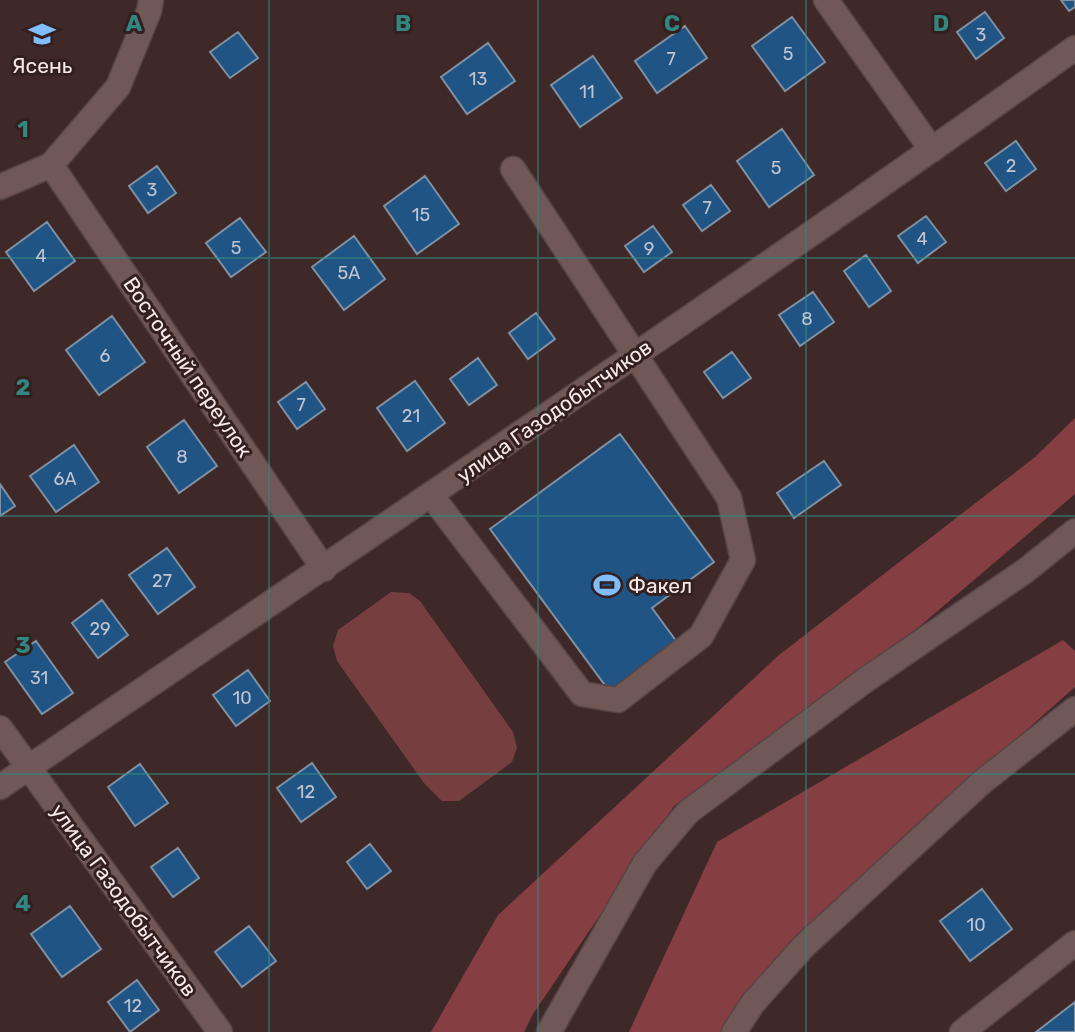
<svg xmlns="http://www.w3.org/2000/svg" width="1075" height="1032" viewBox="0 0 1075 1032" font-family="Rubik,sans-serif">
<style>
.green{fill:#773e40}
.forest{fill:#853e42}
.building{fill:#1f5484;stroke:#7f90a2;stroke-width:2}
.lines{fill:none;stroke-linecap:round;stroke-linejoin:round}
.minor-casing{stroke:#574545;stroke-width:27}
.minor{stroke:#705857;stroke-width:24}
.grid{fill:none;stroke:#328780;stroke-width:2;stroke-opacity:0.55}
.labels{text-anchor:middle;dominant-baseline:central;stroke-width:6;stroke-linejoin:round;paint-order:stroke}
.number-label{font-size:18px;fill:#c2c4d0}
.poi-label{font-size:21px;fill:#f8e9e9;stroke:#331f1f}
.street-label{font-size:21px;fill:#f8e9e9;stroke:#331f1f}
.grid-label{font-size:23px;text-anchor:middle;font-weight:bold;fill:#328780;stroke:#331f1f;stroke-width:6;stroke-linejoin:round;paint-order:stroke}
</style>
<rect width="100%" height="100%" fill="#3e2828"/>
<path class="green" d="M391,592L409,593L420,601L513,732L517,748L512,762L459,801H442L424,783L337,661L333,646L338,630Z"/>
<path class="forest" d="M1075,418V494L920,626L674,806L533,1014L524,1032H431L498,915L779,655L1035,457Z
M1063,640L1075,651V687L928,817L724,1032H629L717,842Z"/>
<path class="building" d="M1061,0H1075V7L1069,11Z
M985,12L1004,38L976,59L957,32Z
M792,17L825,62L785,91L752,46Z
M685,26L707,58L657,93L635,61Z
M238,32L258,58L230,78L210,52Z
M488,43L515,81L467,114L441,77Z
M593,56L622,98L580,127L551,85Z
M782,129L814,175L769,207L737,161Z
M1016,141L1036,169L1006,191L985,163Z
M157,166L176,193L148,213L129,186Z
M425,176L459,224L417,254L384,206Z
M711,185L730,211L702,231L683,205Z
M926,216L946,242L918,263L898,236Z
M240,218L266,252L231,277L206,243Z
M47,222L75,261L34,291L6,252Z
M653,226L672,252L644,272L625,246Z
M354,236L385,279L344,310L312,267Z
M866,255L891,291L869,307L844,271Z
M813,292L834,322L800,346L779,315Z
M536,313L555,339L528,359L509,333Z
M112,316L145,362L99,395L66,350Z
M732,352L751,378L723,398L704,372Z
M478,358L497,385L469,405L450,379Z
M415,381L445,423L407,451L377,408Z
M306,382L325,409L297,429L278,402Z
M184,420L217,466L179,493L147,447Z
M620,434L714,562L652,608L677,642L610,692L490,529Z
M74,445L99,482L56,512L30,476Z
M824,461L841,485L794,518L777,493Z
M0,484L15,506L0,516Z
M167,548L195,587L158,614L129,575Z
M102,600L128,635L98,658L72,623Z
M36,641L73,693L42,714L5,662Z
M248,670L270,701L236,726L213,695Z
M312,763L336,797L301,822L277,788Z
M140,764L168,803L135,826L108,787Z
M370,844L391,871L367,889L347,862Z
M178,848L199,878L173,897L151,867Z
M982,889L1012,929L970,961L940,921Z
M70,906L101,949L62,977L31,934Z
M249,926L276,961L242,987L215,952Z
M137,980L159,1010L130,1032L108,1002Z
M1075,1002V1032H1036Z"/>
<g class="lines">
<g class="minor-casing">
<path id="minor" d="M826,0L932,150
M51,165L324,569
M0,187L51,165L118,87L149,11L151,0
M431,495L582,694L618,700L701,636L743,560L729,498L513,169
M0,728L220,1032
M0,787C359,542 721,301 1075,48
M549,1032L645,863L688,812L867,679L1025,571L1075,531
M734,1032L753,1003L804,946L982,782L1075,709
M962,1032L1075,943"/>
</g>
<use href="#minor" class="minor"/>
</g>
<path class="grid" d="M269,0V1032M538,0V1032M806,0V1032M0,258H1075M0,516H1075M0,774H1075"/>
<defs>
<g id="school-bare" transform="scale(2.1)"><path d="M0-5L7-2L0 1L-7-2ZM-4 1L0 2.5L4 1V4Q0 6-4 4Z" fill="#80bdfa" stroke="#331f1f" stroke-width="2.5" paint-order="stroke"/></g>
<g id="stadium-bare" transform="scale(2.1)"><path d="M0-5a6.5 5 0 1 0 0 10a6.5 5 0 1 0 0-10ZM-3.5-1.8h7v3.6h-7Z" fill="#80bdfa" stroke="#331f1f" stroke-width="2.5" paint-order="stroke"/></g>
</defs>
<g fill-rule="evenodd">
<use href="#school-bare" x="42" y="34"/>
<use href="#stadium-bare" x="607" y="585"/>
</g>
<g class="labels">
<g class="number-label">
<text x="981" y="35">3</text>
<text x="788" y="54">5</text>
<text x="671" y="59">7</text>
<text x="478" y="79">13</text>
<text x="587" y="92">11</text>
<text x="1011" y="166">2</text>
<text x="776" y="168">5</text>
<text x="152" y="190">3</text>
<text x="707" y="208">7</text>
<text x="421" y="215">15</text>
<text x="922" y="239">4</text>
<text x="236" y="248">5</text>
<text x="649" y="249">9</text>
<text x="41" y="256">4</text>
<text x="349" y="273">5А</text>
<text x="807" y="319">8</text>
<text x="105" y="356">6</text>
<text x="301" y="405">7</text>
<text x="411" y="416">21</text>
<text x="182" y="457">8</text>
<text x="65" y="479">6А</text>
<text x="162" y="581">27</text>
<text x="100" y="629">29</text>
<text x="39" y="678">31</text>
<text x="242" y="698">10</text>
<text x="306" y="792">12</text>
<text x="976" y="925">10</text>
<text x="133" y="1006">12</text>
</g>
<g class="poi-label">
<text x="42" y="65">Ясень</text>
<text x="628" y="585" text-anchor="start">Факел</text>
</g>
<g class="street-label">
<text transform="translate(188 367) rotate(56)">Восточный переулок</text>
<text transform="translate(554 411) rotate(-35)">улица Газодобытчиков</text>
<text transform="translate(124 900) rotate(54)">улица Газодобытчиков</text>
</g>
</g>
<g class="grid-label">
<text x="134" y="31">A</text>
<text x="403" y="31">B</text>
<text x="672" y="31">C</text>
<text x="941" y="31">D</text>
<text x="23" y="137">1</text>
<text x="23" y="395">2</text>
<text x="23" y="653">3</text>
<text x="23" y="911">4</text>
</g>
</svg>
